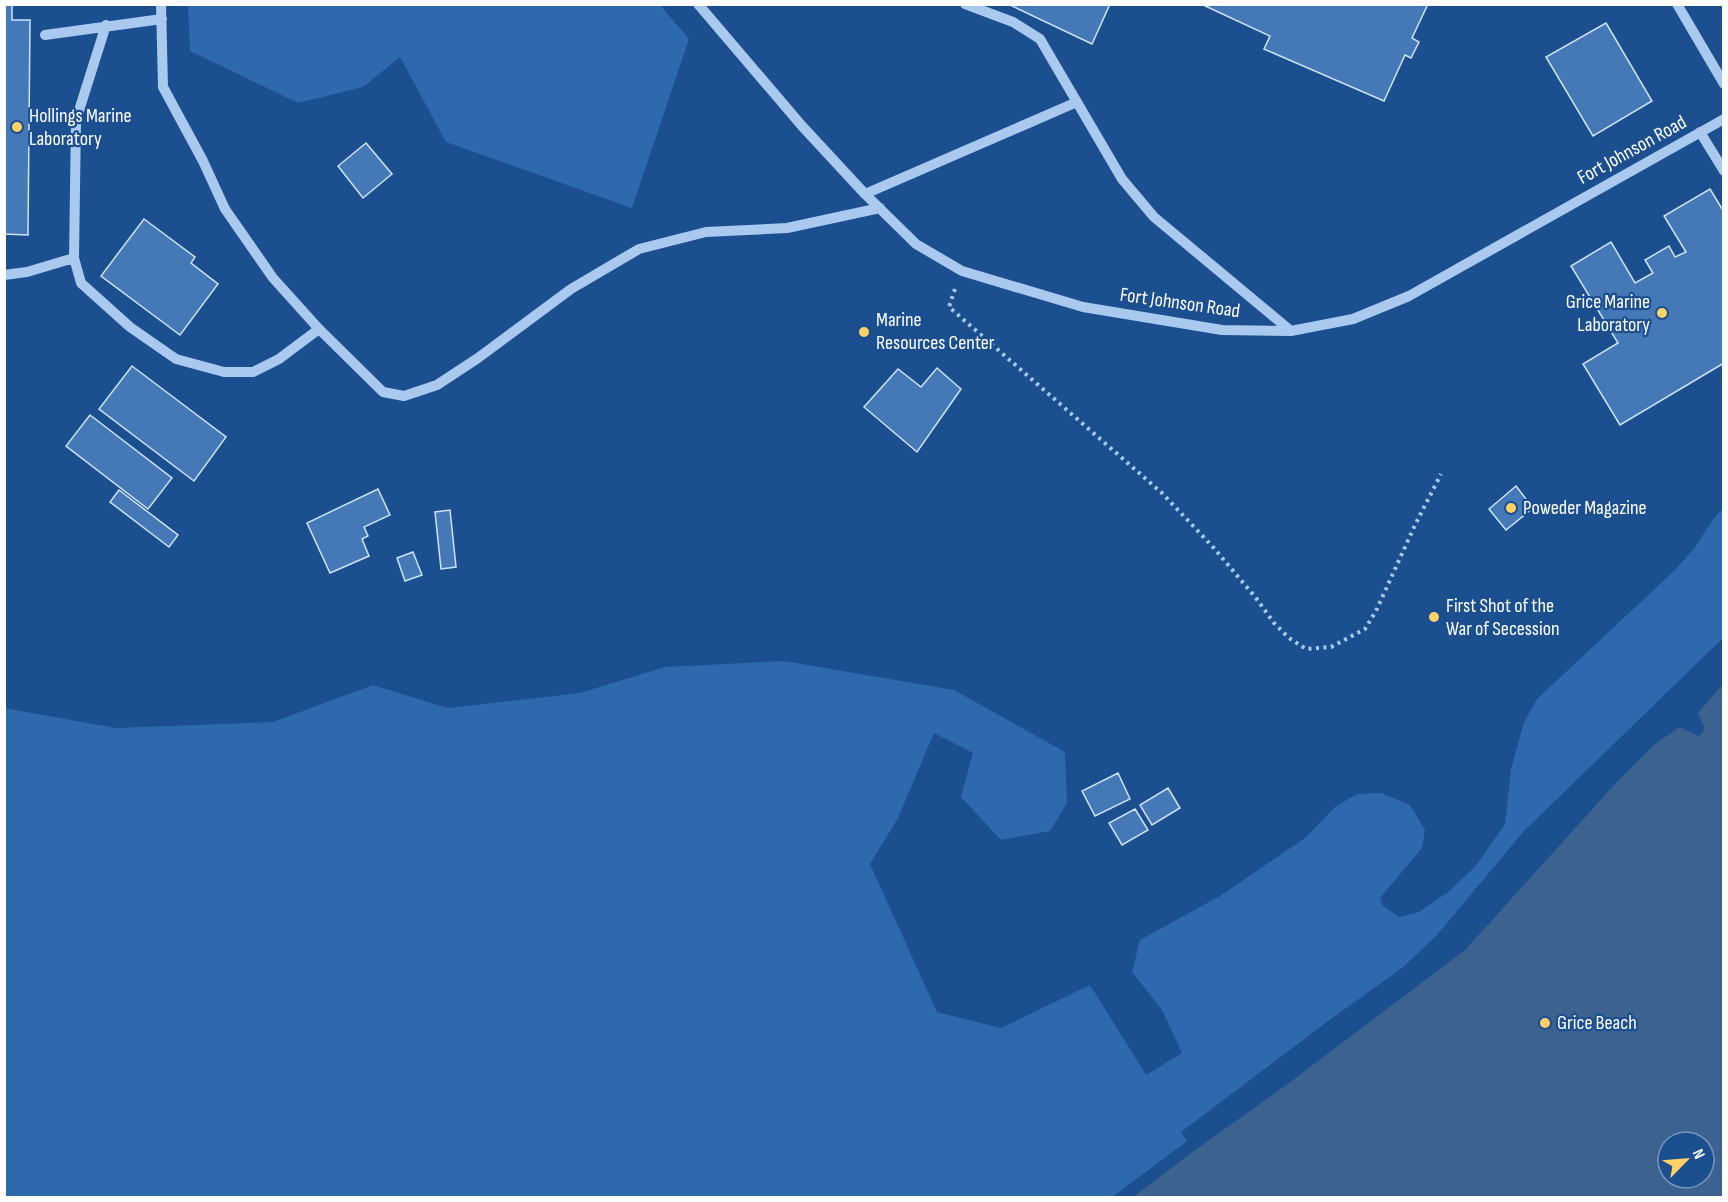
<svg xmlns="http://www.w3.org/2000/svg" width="1728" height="1202" viewBox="0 0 1728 1202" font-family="'Sofia Sans Condensed',sans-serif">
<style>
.green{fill:#2e69ad}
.water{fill:#3c6290;stroke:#9cc4f0;stroke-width:1.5;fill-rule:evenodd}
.pier{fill:#1b4f8f}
.building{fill:#4478b7;stroke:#cfe3fa;stroke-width:1.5}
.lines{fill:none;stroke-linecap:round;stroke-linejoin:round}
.path{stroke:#a9c9ee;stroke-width:4;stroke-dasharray:3 4.5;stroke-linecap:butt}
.minor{stroke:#a9c9ee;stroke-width:10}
.poi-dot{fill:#ffd166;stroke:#1b4f8f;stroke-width:2}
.labels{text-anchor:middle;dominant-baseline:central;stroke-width:4.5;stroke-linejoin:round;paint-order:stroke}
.poi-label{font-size:20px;fill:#fff;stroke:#1b4f8f;text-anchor:start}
.street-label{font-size:20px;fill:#fff;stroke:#1b4f8f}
</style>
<rect width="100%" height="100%" fill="#1b4f8f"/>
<path class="green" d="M188,5H660L689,39L632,208L446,142L400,57L363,87L298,103L190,51Z
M1723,508V638L1524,831L1436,936L1402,968L1331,1019L1181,1132L1188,1143L1114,1197H5L4,708L116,728L273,722L373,685L448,708L580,693L665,667L784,661L954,690L1065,752L1067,803L1050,831L1001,840L961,797L973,753L934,733L898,818L870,864L937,1012L1001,1028L1090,985L1146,1075L1182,1053L1162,1010L1132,972L1140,940L1220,896L1305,838L1335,807L1357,794L1381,793L1410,805L1425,830L1422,848L1380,898L1383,906L1399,917L1419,912L1448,892L1475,867L1505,824L1511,769L1524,722L1537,699L1675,570L1695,547L1712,521Z"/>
<path class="water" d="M1723,660V1197L1114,1198L1447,951ZM1668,1142H1704V1178H1668Z"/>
<path class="pier" d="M1724,657L1723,684L1698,713L1705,729L1699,736L1679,727L1654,745L1615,784L1465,950L1285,1086L1191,1153L1133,1197L1111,1198L1445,949Z"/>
<path class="building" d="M4,4H12V20H30L28,235L4,234Z
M1008,4H1110L1092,44Z
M1201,4H1428L1412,38L1419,42L1411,58L1405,55L1384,101L1264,49L1270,36Z
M1606,23L1652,101L1593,136L1546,57Z
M366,143L392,174L363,198L338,166Z
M1710,189L1724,212V363L1620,425L1583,364L1618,343L1571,266L1611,242L1635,283L1653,273L1645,260L1669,246L1675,257L1686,252L1664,216Z
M144,219L195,257L191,263L218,284L180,335L101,276Z
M132,366L226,437L194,481L99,409Z
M937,368L961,389L917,452L864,407L898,369L921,387Z
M90,415L172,478L148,509L66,446Z
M1516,486L1533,508L1506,530L1489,509Z
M378,489L390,515L364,527L368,536L362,539L369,556L330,573L307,523Z
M119,490L178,535L169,547L110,502Z
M450,510L456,567L441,569L435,512Z
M413,552L422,575L405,581L397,558Z
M1118,773L1130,799L1095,816L1082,791Z
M1168,788L1180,808L1152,825L1140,805Z
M1135,809L1148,830L1122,845L1109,823Z"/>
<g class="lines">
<path class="path" d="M955,289L949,307L1162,493L1213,547L1256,598L1274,623L1289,638L1306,649L1331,647L1365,629L1376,611L1415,525L1441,474"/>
<path class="minor" d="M161,4L163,87L203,161L225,209L273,278L319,329L383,392L404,396L437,385L478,358L571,289L639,249L706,232L787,228L880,208
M698,4L802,126L865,194L916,244L962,271L1083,307L1222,330L1291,331L1353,319L1409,296L1724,119
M965,4L1013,22L1040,39L1122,179L1154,217L1291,331
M1677,4L1724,84
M45,35L162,19
M1700,132L1724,171
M865,194L1077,102
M74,258L81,283L130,327L176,359L224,372H253L279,359L319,329
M4,275L27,272L74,258L76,120L106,25"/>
</g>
<g class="poi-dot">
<circle cx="17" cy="127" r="6"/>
<circle cx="1662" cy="313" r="6"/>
<circle cx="864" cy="332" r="6"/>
<circle cx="1511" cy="508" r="6"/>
<circle cx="1434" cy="617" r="6"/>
<circle cx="1545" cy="1023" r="6"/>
</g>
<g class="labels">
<g class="poi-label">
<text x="29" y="116">Hollings Marine<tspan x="29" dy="23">Laboratory</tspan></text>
<text x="1650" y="302" text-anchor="end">Grice Marine<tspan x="1650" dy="23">Laboratory</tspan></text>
<text x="876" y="320">Marine<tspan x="876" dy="23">Resources Center</tspan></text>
<text x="1523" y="508">Poweder Magazine</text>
<text x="1446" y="606">First Shot of the<tspan x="1446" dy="23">War of Secession</tspan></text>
<text x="1557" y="1023">Grice Beach</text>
</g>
<g class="street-label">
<text transform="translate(1632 150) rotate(-29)">Fort Johnson Road</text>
<text transform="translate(1180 303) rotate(8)">Fort Johnson Road</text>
</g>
</g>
<rect width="1728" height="1202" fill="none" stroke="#ffffff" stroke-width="12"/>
<g transform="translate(1686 1160) rotate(65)"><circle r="28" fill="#1b4f8f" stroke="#7695bc" stroke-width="1.5"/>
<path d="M0-4.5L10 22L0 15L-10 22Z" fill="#ffd166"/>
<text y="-9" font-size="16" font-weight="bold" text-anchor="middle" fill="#ffffff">N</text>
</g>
</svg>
